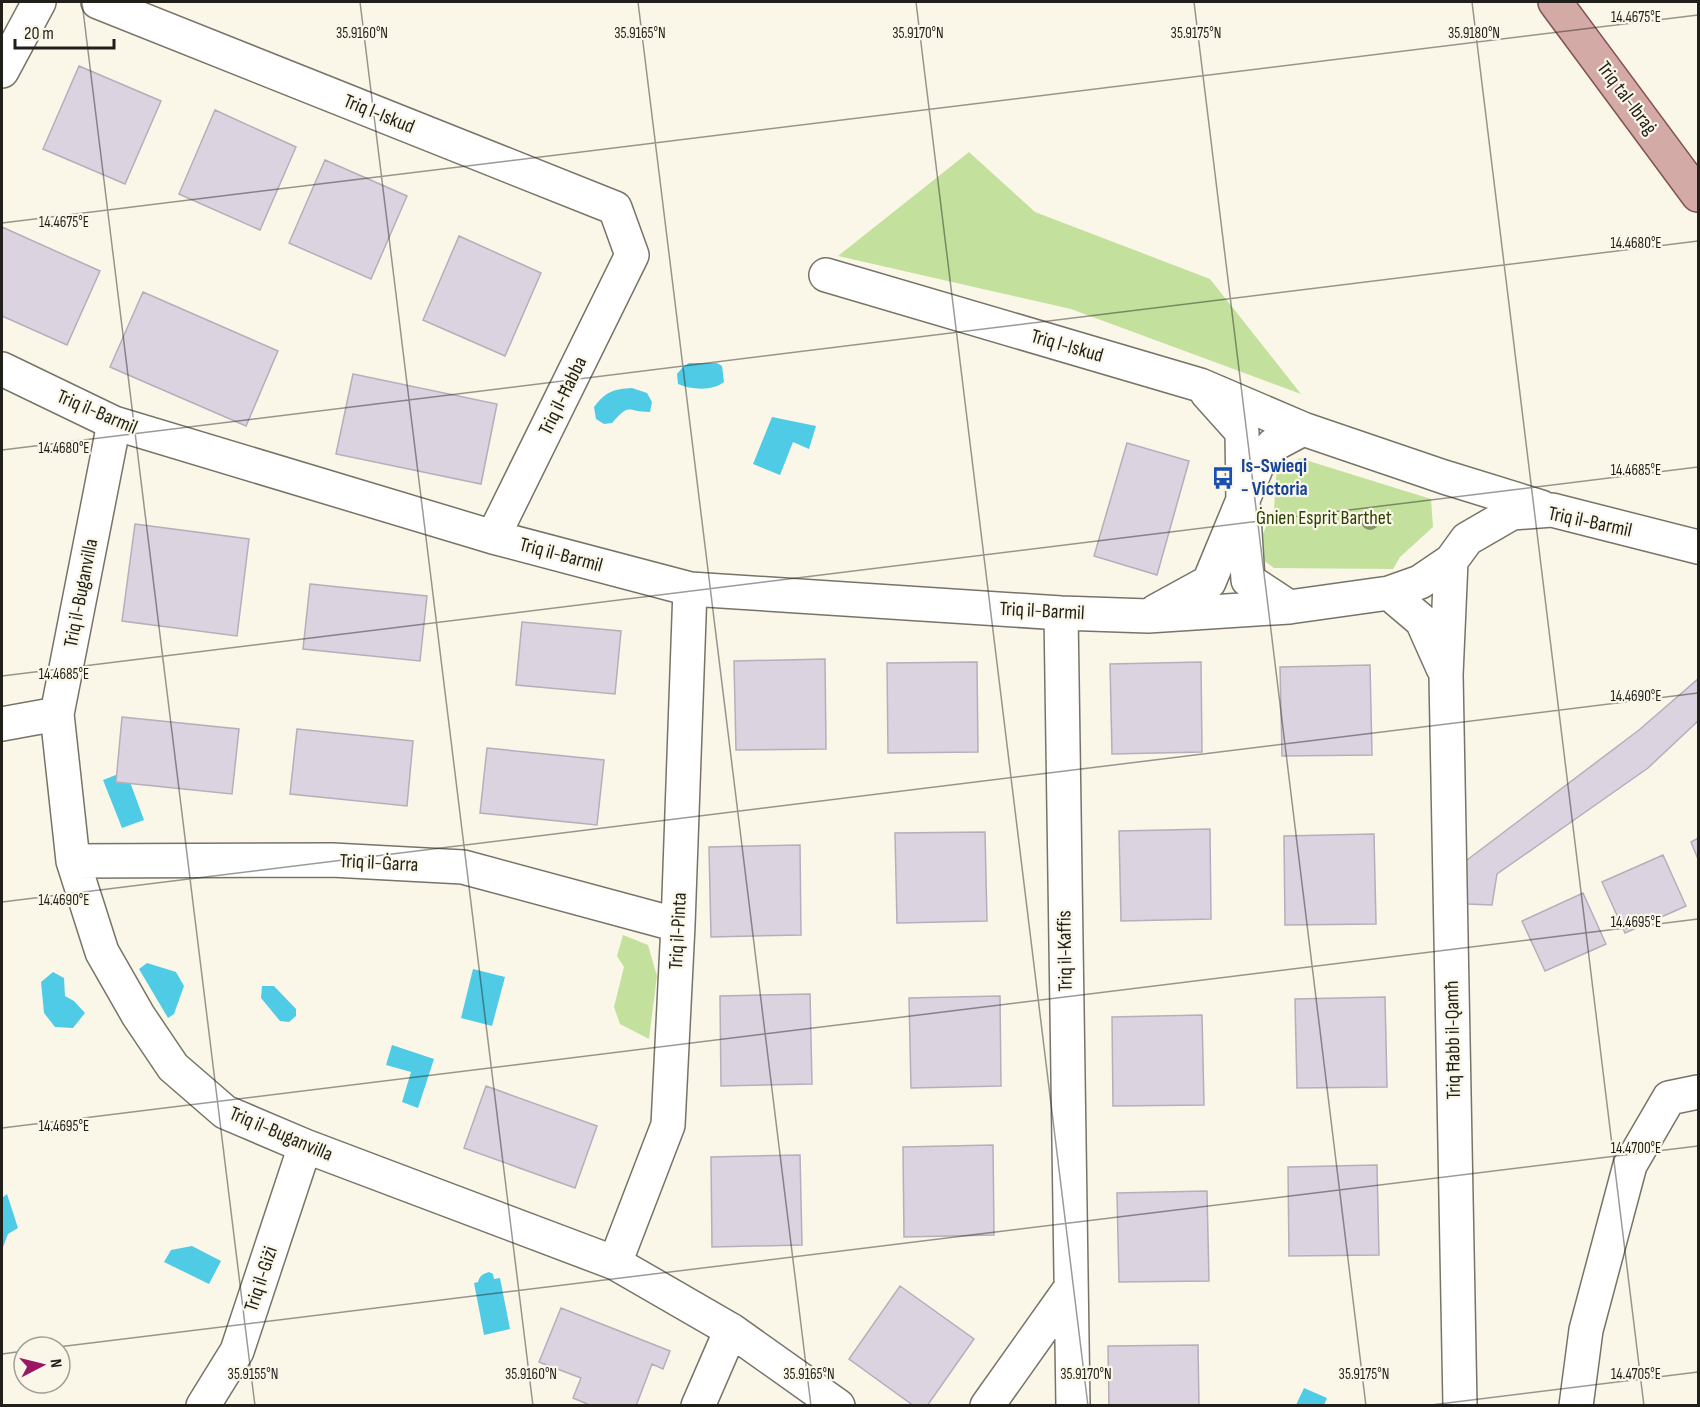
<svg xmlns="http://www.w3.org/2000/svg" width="1700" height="1407" viewBox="0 0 1700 1407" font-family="'Sofia Sans Condensed',sans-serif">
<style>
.green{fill:#c3e19d}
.water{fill:#50cbe6}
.building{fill:#dbd3e0;stroke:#b6aeba;stroke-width:1.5}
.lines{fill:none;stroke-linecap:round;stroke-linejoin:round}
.minor-casing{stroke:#777467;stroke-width:36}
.major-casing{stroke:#83544f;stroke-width:36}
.minor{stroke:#fff;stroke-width:33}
.major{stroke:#d4aaa6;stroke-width:33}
.tree{fill:#88926a}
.ticks{fill:none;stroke:#201f1a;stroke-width:1.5;stroke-opacity:0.45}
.labels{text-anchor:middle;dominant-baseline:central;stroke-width:4.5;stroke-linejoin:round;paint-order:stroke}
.street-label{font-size:20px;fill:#201f1a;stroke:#faf6e8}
.transit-label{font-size:20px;font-weight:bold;fill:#164399;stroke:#faf6e8;text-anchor:start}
.park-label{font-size:20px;fill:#2b4003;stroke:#faf6e8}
.ticks-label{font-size:15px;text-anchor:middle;fill:#201f1a;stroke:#faf6e8;stroke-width:4.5;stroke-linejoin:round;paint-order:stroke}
</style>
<rect width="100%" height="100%" fill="#faf6e8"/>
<path class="green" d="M969,152L1035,212L1210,279L1301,394L1071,309L838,256Z
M1299,458L1431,499L1433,527L1400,557L1393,569L1274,568L1259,557L1260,540L1274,509L1277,464L1283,460L1296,465Z
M623,935L648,945L657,976L649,1039L620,1024L614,1007L624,967L617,956Z"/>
<path class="water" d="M689,363H717L722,366L724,382C713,391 692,390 678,384L677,374L683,367Z
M632,388L647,393L652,402L650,412C625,412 631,402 612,423L604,424L596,419L594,407C606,391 614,389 632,388Z
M772,417L816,426L809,449L793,442L780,475L753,464Z
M126,771L144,820L122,828L103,780Z
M147,963L176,972L184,986L174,1014L168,1018L139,969Z
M473,969L505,977L492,1026L461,1018Z
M53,972L64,978L65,996L74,1001L85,1013L73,1028L55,1027L44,1013L41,982Z
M262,986H274L296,1009V1016L289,1022L280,1021L261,998Z
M392,1045L434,1059L418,1108L402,1102L411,1072L386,1065Z
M7,1194L18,1228L8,1234L3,1247L2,1248V1198Z
M192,1246L221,1261L209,1284L164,1262L171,1250Z
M489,1272L493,1274L494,1279L500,1278L510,1329L484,1335L474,1283L478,1282C480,1275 483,1274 489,1272Z
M1304,1388L1327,1398L1324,1405H1296Z"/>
<path class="building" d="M79,66L161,101L125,184L43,149Z
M215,110L296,147L260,230L179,194Z
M325,160L407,196L371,279L289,243Z
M2,227L100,271L67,345L2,316Z
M459,236L541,273L505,356L423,320Z
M143,292L278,351L246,426L110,367Z
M353,374L497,404L481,484L336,454Z
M1127,443L1189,461L1157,575L1094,556Z
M135,524L249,539L237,636L122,621Z
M310,584L427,596L420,661L303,649Z
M522,622L621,631L615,694L516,685Z
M825,659L826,749L736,750L734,661Z
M977,662L978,752L888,753L887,663Z
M1201,662L1202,752L1112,754L1110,664Z
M1370,665L1372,755L1282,756L1280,667Z
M1698,679V721L1648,768L1497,874L1492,905L1467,904L1463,863L1639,730Z
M122,717L239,729L232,794L116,782Z
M297,729L413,741L407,806L290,794Z
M487,748L604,760L597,825L480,813Z
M1210,829L1211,919L1121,921L1119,831Z
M985,832L987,921L897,923L895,833Z
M1374,834L1376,924L1285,925L1284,836Z
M1698,838V859L1691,842Z
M800,845L801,935L711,937L709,847Z
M1663,855L1686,906L1625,933L1602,882Z
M1583,893L1606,944L1545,971L1522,921Z
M810,994L812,1084L721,1086L720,996Z
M1000,996L1001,1086L911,1088L909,998Z
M1385,997L1387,1087L1297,1088L1295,999Z
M1202,1015L1204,1105L1113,1106L1112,1017Z
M486,1086L597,1126L575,1188L464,1148Z
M993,1145L994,1235L904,1237L903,1147Z
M800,1155L802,1245L712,1247L711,1157Z
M1377,1165L1379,1255L1289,1256L1288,1167Z
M1207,1191L1209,1281L1119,1282L1117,1193Z
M900,1286L974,1339L927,1406H914L849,1359Z
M561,1308L670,1351L663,1369L652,1364L636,1406H592L573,1398L581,1378L539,1362Z
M1198,1345L1199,1406H1109L1108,1346Z"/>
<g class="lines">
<g class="minor-casing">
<path id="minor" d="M98,2L615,208L632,255L493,537
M2,71L39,2
M826,275L1200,385L1303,429
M2,369L114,423L493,537L690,589L1061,613L1148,616L1289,607L1389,593L1420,582L1451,561L1467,539L1512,513L1552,510L1698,547
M1207,393L1242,432L1243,501L1248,580L1289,607
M114,423L57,714L73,861L102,952L138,1015L173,1067L225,1112L305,1146L615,1263L731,1330L838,1406
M1451,561L1446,675L1460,1406
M1389,593L1422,621L1443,668
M1156,611L1209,582L1257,466L1273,445L1303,429L1444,477L1541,507
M1061,613L1073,1406
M2,724L57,714
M73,861L332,860L463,867L678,925
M615,1263L668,1125L678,925L690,589
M203,1406L237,1351L305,1146
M698,1406L731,1330
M987,1406L1070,1289
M1576,1406L1586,1330L1630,1165L1669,1098L1698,1092"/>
</g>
<g class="major-casing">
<path id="major" d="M1555,2L1698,195"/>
</g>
<use href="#minor" class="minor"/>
<use href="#major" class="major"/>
</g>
<circle class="tree" cx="1370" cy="521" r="9"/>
<path class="ticks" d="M82,2L255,1406M360,2L533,1406M638,2L811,1406M916,2L1088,1406M1194,2L1366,1406M1472,2L1644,1406M2,223L1698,15M2,450L1698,241M2,676L1698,467M2,902L1698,693M2,1128L1698,919M58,1347L1698,1146M2,1354L24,1351M1423,1406L1698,1372"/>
<defs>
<g id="bus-bare" transform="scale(1.8)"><path d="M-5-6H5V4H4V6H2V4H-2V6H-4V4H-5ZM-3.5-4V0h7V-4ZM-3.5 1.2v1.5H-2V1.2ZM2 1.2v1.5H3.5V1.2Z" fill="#1a4fb4" stroke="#faf6e8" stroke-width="2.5" paint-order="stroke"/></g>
</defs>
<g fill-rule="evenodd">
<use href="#bus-bare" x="1223" y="478"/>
</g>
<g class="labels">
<g class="street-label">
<text transform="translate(1627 98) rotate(53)">Triq tal-Ibraġ</text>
<text transform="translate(379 114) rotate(22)">Triq l-Iskud</text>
<text transform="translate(1067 346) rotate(16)">Triq l-Iskud</text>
<text transform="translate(563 396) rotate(-64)">Triq il-Ħabba</text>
<text transform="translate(97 412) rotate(23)">Triq il-Barmil</text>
<text transform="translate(1590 522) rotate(12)">Triq il-Barmil</text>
<text transform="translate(561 555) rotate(15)">Triq il-Barmil</text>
<text transform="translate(81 593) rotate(-79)">Triq il-Buganvilla</text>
<text transform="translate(1042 611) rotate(3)">Triq il-Barmil</text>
<text transform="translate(379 863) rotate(3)">Triq il-Ġarra</text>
<text transform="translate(678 931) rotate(-87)">Triq il-Pinta</text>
<text transform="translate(1065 951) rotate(-91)">Triq il-Kaffis</text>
<text transform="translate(1453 1040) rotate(-91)">Triq Ħabb il-Qamħ</text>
<text transform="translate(281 1134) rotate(23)">Triq il-Buganvilla</text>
<text transform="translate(261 1279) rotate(-72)">Triq il-Giżi</text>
</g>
<g class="transit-label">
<text x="1241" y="466">Is-Swieqi<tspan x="1241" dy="23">- Victoria</tspan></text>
</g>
<g class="park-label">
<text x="1324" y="518">Ġnien Esprit Barthet</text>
</g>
</g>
<g class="ticks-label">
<text x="1636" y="22">14.4675°E</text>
<text x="362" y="38">35.9160°N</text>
<text x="640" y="38">35.9165°N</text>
<text x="918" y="38">35.9170°N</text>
<text x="1196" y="38">35.9175°N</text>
<text x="1474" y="38">35.9180°N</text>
<text x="64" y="227">14.4675°E</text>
<text x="1636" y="248">14.4680°E</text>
<text x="64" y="453">14.4680°E</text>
<text x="1636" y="475">14.4685°E</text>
<text x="64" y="679">14.4685°E</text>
<text x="1636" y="701">14.4690°E</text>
<text x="64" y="905">14.4690°E</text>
<text x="1636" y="927">14.4695°E</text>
<text x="64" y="1131">14.4695°E</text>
<text x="1636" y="1153">14.4700°E</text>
<text x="1636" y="1379">14.4705°E</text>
<text x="253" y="1379">35.9155°N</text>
<text x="531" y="1379">35.9160°N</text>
<text x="809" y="1379">35.9165°N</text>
<text x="1086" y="1379">35.9170°N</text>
<text x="1364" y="1379">35.9175°N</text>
</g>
<rect width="1700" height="1407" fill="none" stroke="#201f1a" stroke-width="6"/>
<g transform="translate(42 1365) rotate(83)"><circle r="28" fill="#faf6e8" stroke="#a3a096" stroke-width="1.5"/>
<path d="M0-4.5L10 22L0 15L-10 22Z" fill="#9c1668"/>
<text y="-9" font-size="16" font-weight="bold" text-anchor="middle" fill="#201f1a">N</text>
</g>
<path d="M15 39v9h99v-9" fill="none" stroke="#201f1a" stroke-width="3"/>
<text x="24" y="39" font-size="18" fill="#201f1a" stroke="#faf6e8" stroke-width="4.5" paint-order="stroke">20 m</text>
</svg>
